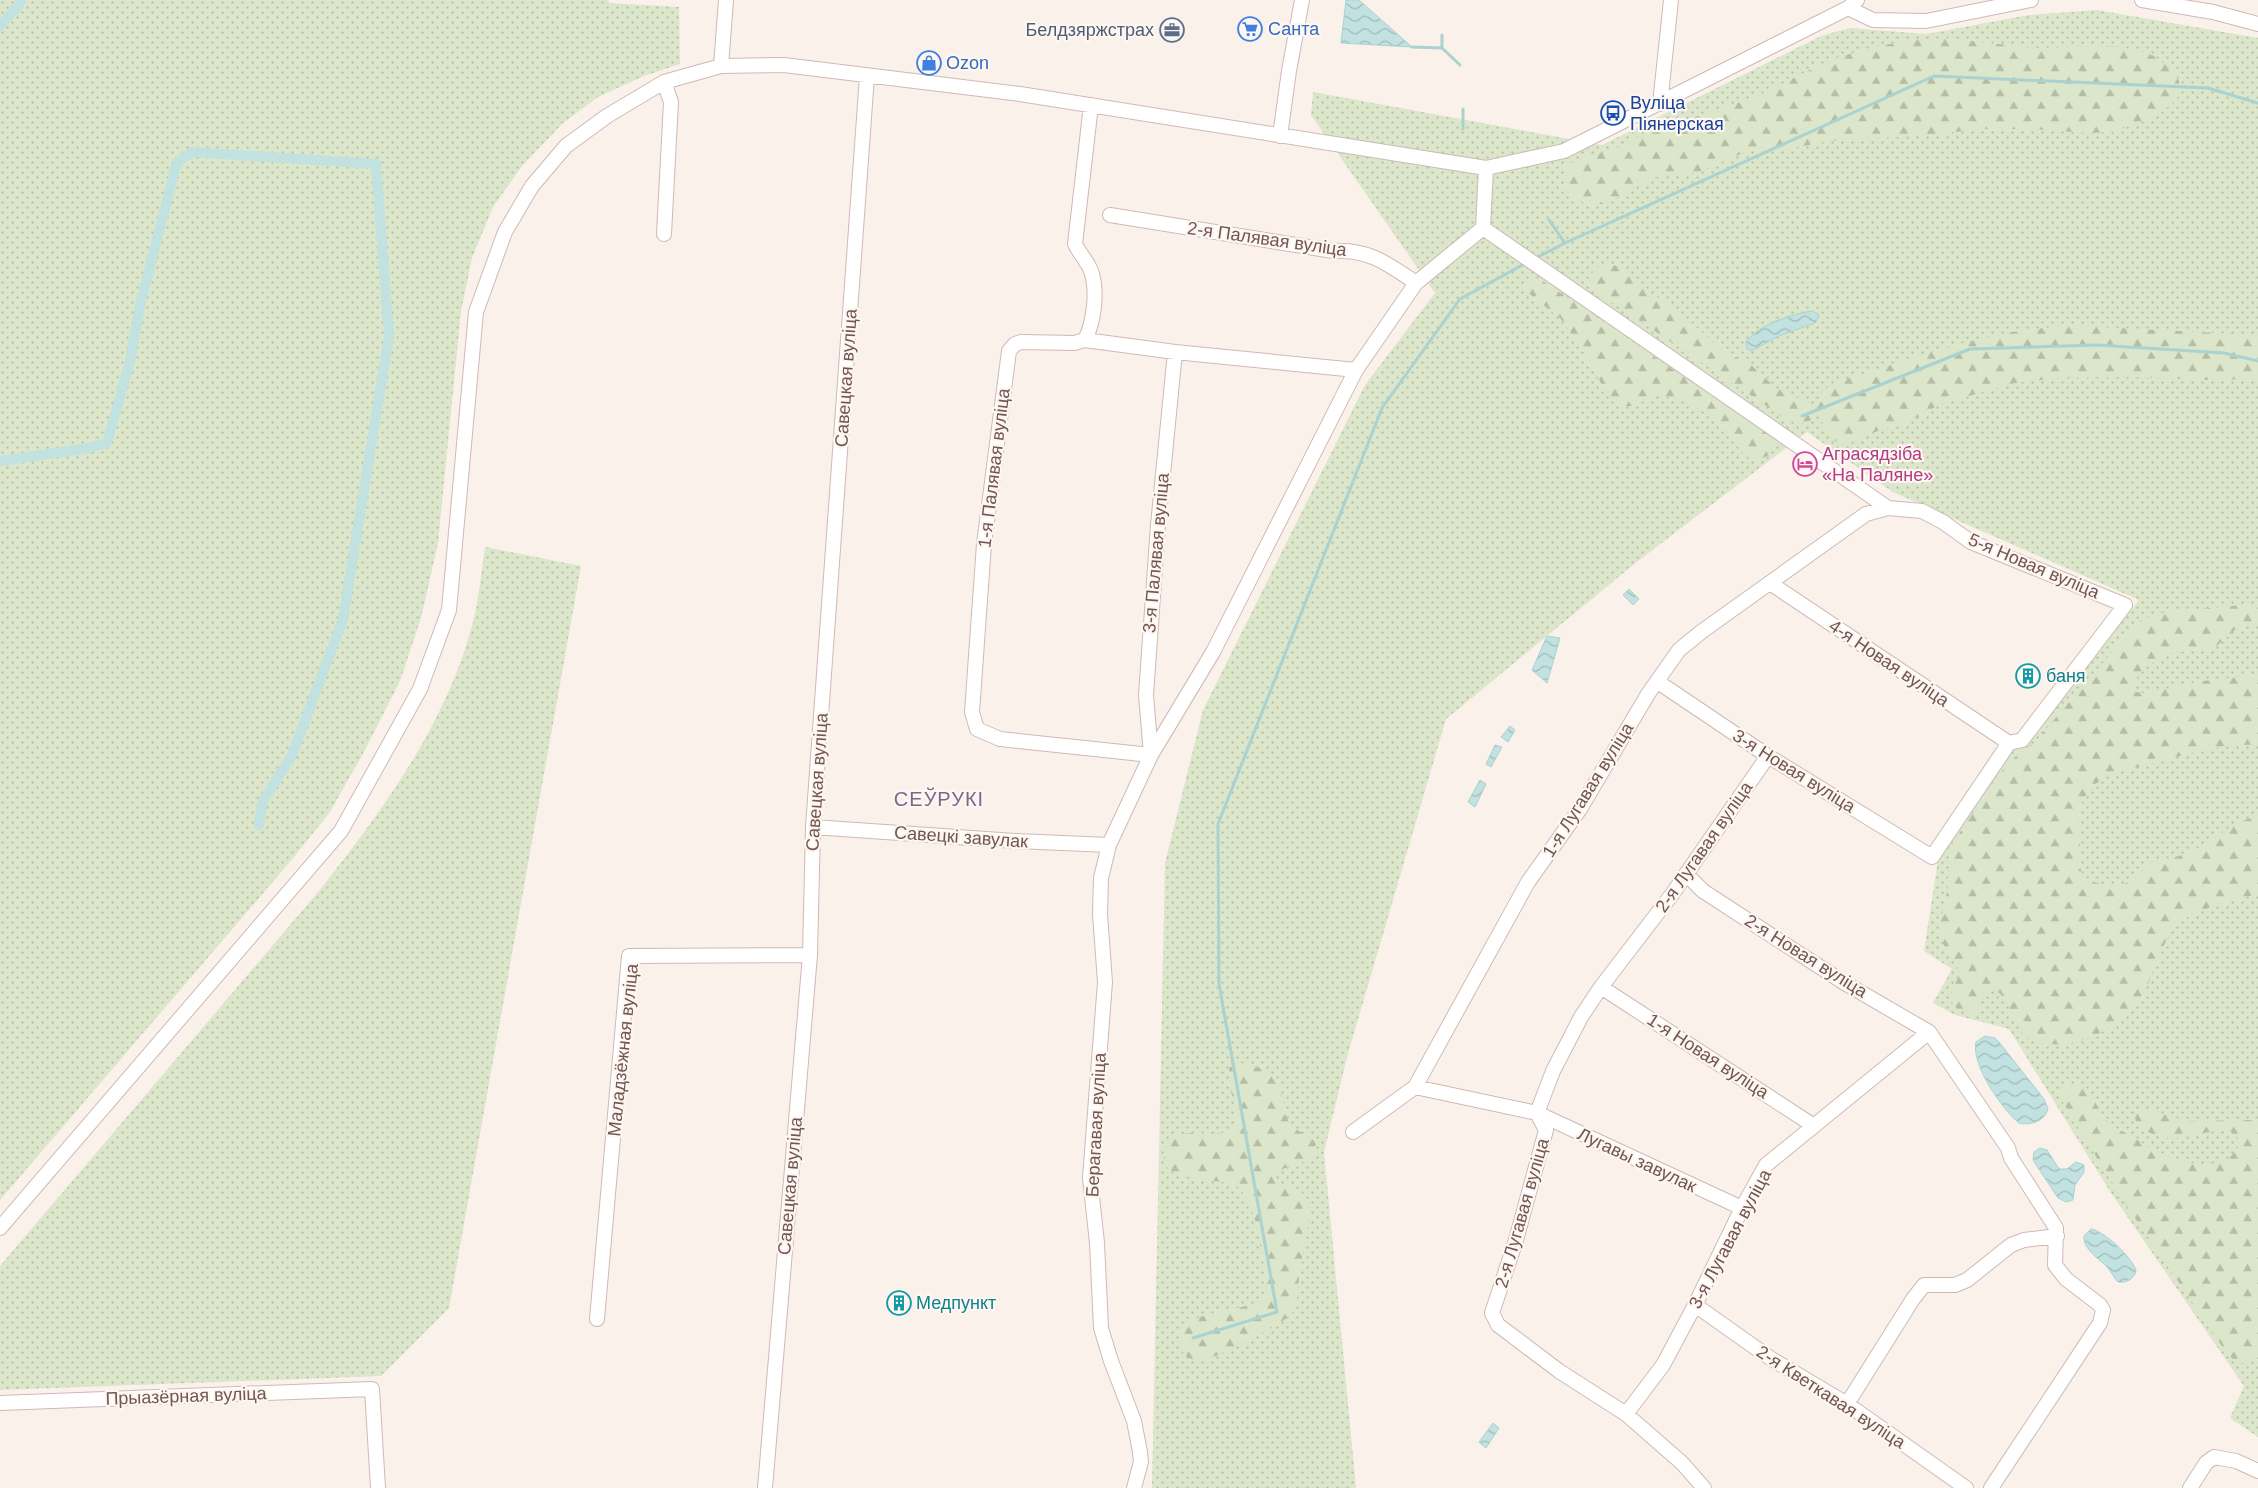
<svg xmlns="http://www.w3.org/2000/svg" width="2258" height="1488" viewBox="0 0 2258 1488" font-family="Arial,sans-serif">
<style>
.grass{fill:url(#grass-dots)}
.forest{fill:url(#forest-firs)}
.water{fill:url(#water-waves);stroke:#a9d2d1}
.lines{fill:none;stroke-linecap:round;stroke-linejoin:round}
.stream{stroke:#a9d2d1;stroke-width:3}
.canal{stroke:#c1e2e0;stroke-width:10}
.minor-casing{stroke:#cdbab5;stroke-width:16}
.minor{stroke:#fff;stroke-width:14}
.labels{text-anchor:middle;dominant-baseline:central;stroke-width:4.5;stroke-linejoin:round;paint-order:stroke}
.shop-label{font-size:18px;fill:#366cbe;stroke:#fdf6f1;text-anchor:start}
.service-label{font-size:18px;fill:#4e5e75;stroke:#fdf6f1;text-anchor:end}
.transit-label{font-size:18px;fill:#164399;stroke:#fdf6f1;text-anchor:start}
.street-label{font-size:18px;fill:#725651;stroke:#fdf6f1}
.hotel-label{font-size:18px;fill:#b23c85;stroke:#fdf6f1;text-anchor:start}
.culture-label{font-size:18px;fill:#0d838f;stroke:#fdf6f1;text-anchor:start}
.quarter-label{font-size:20px;letter-spacing:1px;fill:#7a698d;stroke:#fdf6f1}
</style>
<defs>
<pattern id="grass-dots" width="8" height="8" patternUnits="userSpaceOnUse" patternTransform="scale(1.25)"><rect width="8" height="8" fill="#dbe6ca"/><path d="M2 2h.1M6 6h.1" fill="none" stroke="#b6bda6" stroke-width="1.8" stroke-linecap="round"/></pattern>
<pattern id="forest-firs" width="22" height="20" patternUnits="userSpaceOnUse" patternTransform="scale(1.25)"><rect width="22" height="20" fill="#dbe6ca"/><path d="M5 1l3.5 6h-7zM16 11l3.5 6h-7z" fill="#b6bda6"/></pattern>
<pattern id="water-waves" width="16" height="10" patternUnits="userSpaceOnUse" patternTransform="scale(1.25)"><rect width="16" height="10" fill="#c1e2e0"/><path d="M0 5q4-4 8 0t8 0" fill="none" stroke="#a1bab8"/></pattern>
</defs>
<rect width="100%" height="100%" fill="#faf1eb"/>
<path class="grass" d="M0,0H609V3L679,7L680,64L644,76L598,97L563,123L522,166L493,207L472,258L461,311L438,543L421,618L400,681L366,748L330,812L289,863L0,1200Z
M2097,10L2258,38V1437L2230,1418L2244,1386L2111,1193L2009,1029L1955,1015L1933,1003L1952,969L1924,951L1938,860L2008,754L2033,736L2139,600L1893,492L1807,432L1638,561L1446,719L1347,1057L1324,1152L1356,1488H1152L1165,863L1203,710L1365,385L1435,293L1311,115L1313,92L1602,145L1821,36L1850,28L1926,34L2029,15Z
M485,547L581,566L449,1308L381,1376L0,1390V1266L319,891C382,811 445,726 472,626C479,601 481,573 485,547Z"/>
<path class="forest" d="M1946,38L2035,48L2112,46L2137,50L2154,56L2174,71L2179,81V92L2177,99L2156,117L2111,132L2087,133L2033,129H1981L1929,135L1829,141L1783,150H1750L1698,172L1653,178L1612,201L1600,204H1587L1576,200L1566,190L1563,178L1566,167L1577,159L1592,154L1608,152L1641,135L1755,97L1830,60L1870,48L1910,40Z
M1603,264L1614,265L1623,270L1645,289L1683,315L1716,345L1728,354L1750,364L1776,388L1808,402L1814,416C1807,427 1797,424 1786,419L1598,293L1591,286L1589,278L1595,268Z
M1533,278L1540,279L1768,434L1774,440L1773,450L1769,455L1760,459H1752L1744,455L1723,424L1707,413L1676,398L1654,396L1633,406H1624L1615,402L1607,394L1582,349L1561,319L1526,291L1524,284L1527,280Z
M2079,326L2258,335V379L2203,380L2130,377L2060,378L2015,383L1940,404L1904,425L1880,430L1850,443L1842,444L1835,441L1825,430L1817,406L1820,394L1832,384C1915,358 1991,327 2079,326Z
M2244,605L2258,606V624L2236,629L2212,650L2176,652L2161,657L2141,671L2132,685L2136,692L2144,693L2203,681L2258,675V745C2222,743 2184,755 2150,764C2135,768 2117,771 2103,779C2097,782 2091,788 2087,794C2076,808 2079,821 2080,837C2081,850 2075,862 2083,874C2092,886 2116,888 2129,882C2137,878 2141,869 2148,864C2159,858 2173,859 2185,854C2211,844 2230,822 2258,816V893C2234,903 2196,906 2177,925C2162,941 2157,966 2147,986C2130,1024 2078,1053 2036,1042C2011,1036 2015,997 1992,989L1983,993L1979,1011L1975,1014C1963,1013 1947,1007 1952,991C1953,985 1959,980 1958,973C1958,960 1945,951 1941,939C1937,926 1944,910 1946,897C1950,879 1947,862 1952,844L1998,775L2016,756L2035,742L2137,623L2145,618L2166,612Z
M1240,1063C1262,1065 1277,1075 1282,1097C1284,1107 1285,1116 1290,1124C1297,1132 1308,1135 1316,1142L1314,1157C1303,1165 1282,1165 1274,1176L1277,1184C1282,1186 1288,1186 1293,1187C1308,1193 1310,1207 1309,1221C1305,1240 1302,1259 1299,1278C1298,1288 1298,1302 1293,1312C1288,1322 1212,1361 1199,1361C1192,1361 1184,1356 1181,1349C1166,1315 1231,1310 1251,1305C1261,1300 1265,1296 1267,1286C1262,1261 1258,1200 1236,1186C1219,1176 1153,1187 1166,1149C1176,1117 1226,1148 1234,1123C1240,1105 1224,1085 1230,1067Z
M2073,1084C2095,1087 2094,1107 2107,1121C2114,1129 2125,1132 2133,1137C2140,1141 2146,1146 2152,1150C2172,1160 2214,1173 2232,1155C2236,1151 2239,1148 2239,1142C2237,1120 2191,1138 2177,1138C2167,1139 2157,1136 2148,1132C2140,1128 2135,1125 2135,1115L2140,1111L2149,1110L2188,1121L2258,1120V1358C2248,1367 2237,1363 2228,1355L2124,1202L2061,1099L2060,1091L2065,1086Z"/>
<path class="water" d="M1346,0H1359L1412,47L1341,43Z
M1813,311L1819,315L1816,322L1812,324L1779,336L1751,351L1747,349L1746,342C1760,324 1791,314 1813,311Z
M1629,589L1639,599L1633,605L1623,595Z
M1547,636L1560,638L1547,683L1532,670Z
M1510,726L1515,730L1508,742L1501,737Z
M1495,745L1502,747L1491,767L1486,764Z
M1480,780L1486,784L1475,807L1468,802Z
M1985,1036L1995,1038L1999,1042L2044,1099L2048,1109C2045,1121 2030,1126 2019,1123C2002,1109 1971,1065 1976,1042Z
M2040,1148L2047,1150L2059,1169H2067L2076,1162L2084,1165V1172L2075,1185L2073,1200L2066,1202L2058,1198L2033,1160L2034,1152Z
M2091,1229C2103,1230 2134,1259 2136,1271C2134,1279 2127,1283 2118,1282C2114,1278 2112,1273 2108,1268C2100,1259 2083,1250 2084,1236Z
M1493,1423L1499,1428L1486,1448L1479,1442Z"/>
<g class="lines">
<path class="stream" d="M1412,47L1442,48L1460,65
M1442,48V35
M1463,109V129
M1549,220L1565,243
M1534,259L1565,243L1934,76L2208,88L2258,103
M1802,416L1970,349L2097,345L2224,353L2258,361
M1193,1338L1277,1312L1219,984L1218,824L1382,408L1460,299L1526,263"/>
<path class="canal" d="M0,26L19,5L21,0
M0,461L88,448L107,443L130,361L141,301L177,162L192,152L376,164L389,336L343,619L292,755L263,801L259,825"/>
<g class="minor-casing">
<path id="minor" d="M2142,0L2213,12L2258,24
M1848,8L1873,20L1926,21L2031,0
M721,66L726,0
M664,82L671,102L664,234
M1660,104L1671,0
M1091,105L1075,244C1079,253 1088,262 1091,271C1098,290 1094,322 1085,340L1074,343L1021,342L1015,344L1009,351L984,544L972,712L977,729L1000,739L1151,755L1146,695L1158,525L1175,352
M1280,136L1289,71L1302,0
M1486,168L1483,228L1888,508
M1110,215L1333,251C1369,249 1388,264 1416,283
M1085,340L1175,352L1356,370
M1770,583L2009,743
M813,827L1015,841L1109,845
M1686,874L1703,891L1843,982L1929,1032
M1601,987L1814,1126
M1415,1087L1537,1113L1742,1208
M1353,1132L1415,1087L1528,882L1580,809L1648,694L1679,650L1701,632L1866,514L1888,508L1922,511L1943,522L1971,542L2125,605L2022,740L2009,743L1932,857L1768,756L1658,682
M0,1228L341,831L420,689L449,610L476,312L505,232L532,186L566,146L607,116L664,82L721,66L784,65L1020,94L1486,168L1564,151L1848,8L1857,0
M1695,1305L1770,1358L1847,1404L1966,1488
M597,1319L629,956L810,955
M0,1403L372,1389L378,1488
M1847,1404L1913,1299L1924,1285H1955L1967,1280L2011,1245L2024,1240L2057,1236
M1626,1414L1663,1365L1695,1305L1742,1208L1766,1165L1929,1032L2008,1148L2011,1158L2056,1228L2055,1265L2066,1279L2100,1305L2103,1310L2100,1323L1991,1488
M765,1488L810,955L813,827L867,76
M1134,1488L1141,1462L1140,1452L1134,1421L1111,1361L1101,1328L1097,1243L1090,1178L1105,982L1100,914L1101,878L1109,845L1151,755L1213,652L1356,370L1416,283L1483,228
M1704,1488L1682,1463L1626,1414L1559,1371L1498,1325L1492,1313L1516,1240L1546,1130L1537,1113L1553,1071L1581,1017L1601,987L1673,893L1768,756
M2190,1488L2206,1463L2214,1457L2236,1461L2258,1471"/>
</g>
<use href="#minor" class="minor"/>
</g>
<defs>
<g id="supermarket-ring" transform="scale(1.25)"><circle r="9.5" fill="#fdf6f1" stroke="#3f7fe0" stroke-width="1.5"/><path d="M-6-5.5h2.5l.6 2H6L4.5 2H-2.5L-4.4-4H-6ZM-1.5 3.2a1.3 1.3 0 1 0 .1 0ZM3 3.2a1.3 1.3 0 1 0 .1 0Z" fill="#3f7fe0"/></g>
<g id="office-ring" transform="scale(1.25)"><circle r="9.5" fill="#fdf6f1" stroke="#5c6f8a" stroke-width="1.5"/><path d="M-6-3h4V-5.5h4V-3h4V5H-6ZM-1-4.5V-3h2v-1.5ZM-6 0V1H6V0Z" fill="#5c6f8a"/></g>
<g id="shop-ring" transform="scale(1.25)"><circle r="9.5" fill="#fdf6f1" stroke="#3f7fe0" stroke-width="1.5"/><path d="M-5-2.5h2.3a2.7 3.5 0 0 1 5.4 0H5L5.5 6h-11ZM-1.5-2.5h3a1.5 2.3 0 0 0-3 0Z" fill="#3f7fe0"/></g>
<g id="bus-ring" transform="scale(1.25)"><circle r="9.5" fill="#fdf6f1" stroke="#1a4fb4" stroke-width="1.5"/><path d="M-5-6H5V4H4V6H2V4H-2V6H-4V4H-5ZM-3.5-4V0h7V-4ZM-3.5 1.2v1.5H-2V1.2ZM2 1.2v1.5H3.5V1.2Z" fill="#1a4fb4"/></g>
<g id="hotel-ring" transform="scale(1.25)"><circle r="9.5" fill="#fdf6f1" stroke="#d1479c" stroke-width="1.5"/><path d="M-6-4.5h1.5V1H6V5H4.5V3h-9V5H-6ZM-4 0a1.8 1.8 0 1 1 3.6 0ZM.5 0V-2.5h3Q6-2.5 6 0Z" fill="#d1479c"/></g>
<g id="building-ring" transform="scale(1.25)"><circle r="9.5" fill="#fdf6f1" stroke="#0f9aa8" stroke-width="1.5"/><path d="M-4-6H4V6H1V3H-1V6H-4ZM-2.5-4.3h1.7v1.8h-1.7ZM.8-4.3h1.7v1.8H.8ZM-2.5-1h1.7V.8h-1.7ZM.8-1h1.7V.8H.8Z" fill="#0f9aa8"/></g>
</defs>
<g fill-rule="evenodd">
<use href="#supermarket-ring" x="1250" y="29"/>
<use href="#office-ring" x="1172" y="30"/>
<use href="#shop-ring" x="929" y="63"/>
<use href="#bus-ring" x="1613" y="113"/>
<use href="#hotel-ring" x="1805" y="464"/>
<use href="#building-ring" x="2028" y="676"/>
<use href="#building-ring" x="899" y="1303"/>
</g>
<g class="labels">
<g class="shop-label">
<text x="1268" y="29">Санта</text>
<text x="946" y="63">Ozon</text>
</g>
<g class="service-label">
<text x="1154" y="30">Белдзяржстрах</text>
</g>
<g class="transit-label">
<text x="1630" y="103">Вуліца<tspan x="1630" dy="21">Піянерская</tspan></text>
</g>
<g class="street-label">
<text transform="translate(1267 239) rotate(8)">2-я Палявая вуліца</text>
<text transform="translate(846 378) rotate(-86)">Савецкая вуліца</text>
<text transform="translate(994 468) rotate(-83)">1-я Палявая вуліца</text>
<text transform="translate(1156 553) rotate(-85)">3-я Палявая вуліца</text>
<text transform="translate(2034 566) rotate(23)">5-я Новая вуліца</text>
<text transform="translate(1889 663) rotate(34)">4-я Новая вуліца</text>
<text transform="translate(1794 771) rotate(32)">3-я Новая вуліца</text>
<text transform="translate(817 782) rotate(-86)">Савецкая вуліца</text>
<text transform="translate(1588 790) rotate(-58)">1-я Лугавая вуліца</text>
<text transform="translate(961 837) rotate(4)">Савецкі завулак</text>
<text transform="translate(1704 847) rotate(-55)">2-я Лугавая вуліца</text>
<text transform="translate(1806 956) rotate(32)">2-я Новая вуліца</text>
<text transform="translate(623 1050) rotate(-84)">Маладзёжная вуліца</text>
<text transform="translate(1708 1056) rotate(33)">1-я Новая вуліца</text>
<text transform="translate(1096 1125) rotate(-87)">Берагавая вуліца</text>
<text transform="translate(1637 1160) rotate(25)">Лугавы завулак</text>
<text transform="translate(790 1186) rotate(-85)">Савецкая вуліца</text>
<text transform="translate(1522 1213) rotate(-74)">2-я Лугавая вуліца</text>
<text transform="translate(1730 1239) rotate(-62)">3-я Лугавая вуліца</text>
<text transform="translate(186 1396) rotate(-2)">Прыазёрная вуліца</text>
<text transform="translate(1831 1397) rotate(33)">2-я Кветкавая вуліца</text>
</g>
<g class="hotel-label">
<text x="1822" y="454">Аграсядзіба<tspan x="1822" dy="21">«На Паляне»</tspan></text>
</g>
<g class="culture-label">
<text x="2046" y="676">баня</text>
<text x="916" y="1303">Медпункт</text>
</g>
<g class="quarter-label">
<text x="939" y="799">СЕЎРУКІ</text>
</g>
</g>
</svg>
